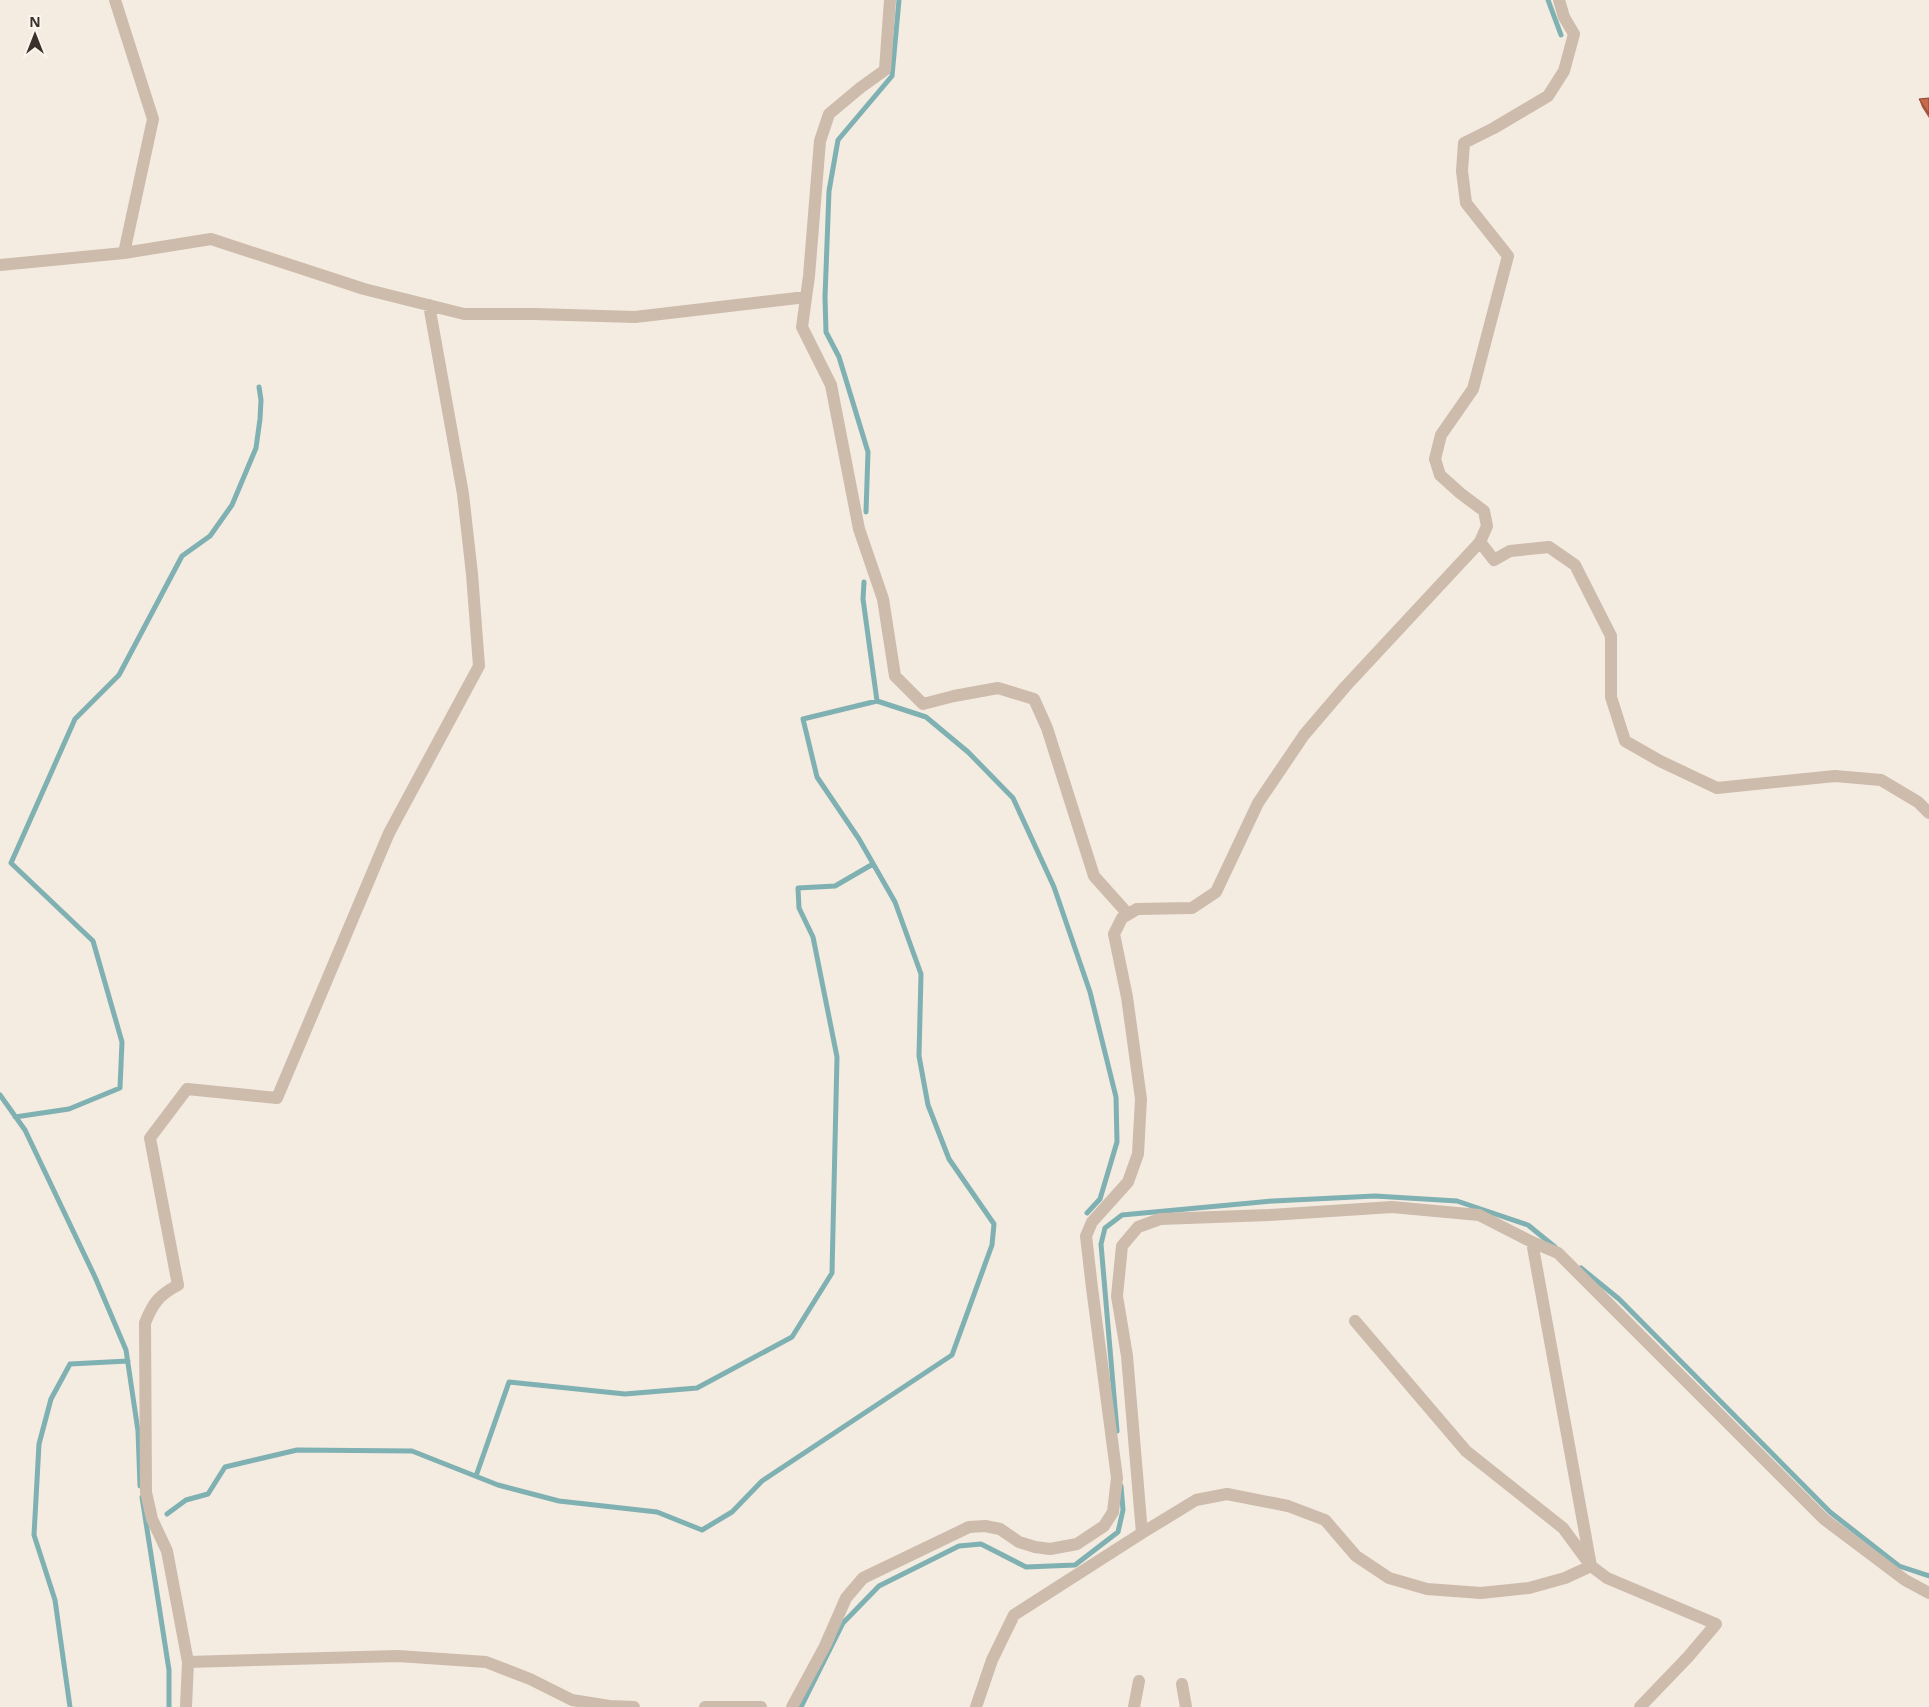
<svg xmlns="http://www.w3.org/2000/svg" width="1929" height="1707" viewBox="0 0 1929 1707" font-family="'Open Sans',sans-serif">
<style>
.lines{fill:none;stroke-linecap:round;stroke-linejoin:round}
.stream{stroke:#7fb0b2;stroke-width:5}
.street{stroke:#cdbbac;stroke-width:12}
.wall{fill:#ac5a40}
.building{fill:#c8694b;stroke:#8c4a34}
</style>
<rect width="100%" height="100%" fill="#f4ebe1"/>
<g class="lines">
<path class="stream" d="M1548,0L1561,35
M866,512L868,452L839,357L826,332L825,297L829,191L838,140L892,76L899,0
M864,582L863,599L877,701
M0,1095L25,1130L95,1277L126,1350L138,1431L140,1486
M15,1117L69,1109L120,1088L122,1042L93,941L11,863L75,719L119,675L182,556L210,536L232,505L256,448L260,419L261,400L259,387
M1581,1268L1619,1299L1830,1512L1899,1566L1929,1576
M1117,1431L1101,1244L1105,1228L1122,1215L1273,1201L1375,1196L1457,1201L1528,1225L1555,1247
M476,1476L509,1382L625,1394L697,1388L792,1337L832,1273L837,1057L813,937L799,908L798,888L835,886L873,864
M142,1497L169,1670V1707
M167,1514L186,1500L208,1494L225,1467L297,1450L412,1451L498,1485L559,1501L657,1512L702,1530L732,1512L762,1481L952,1355L992,1245L994,1224L949,1159L928,1105L919,1056L921,974L895,902L859,839L817,777L803,719L877,701L926,717L968,752L1013,798L1054,887L1090,992L1116,1097L1117,1142L1100,1199L1087,1213
M70,1707L55,1600L34,1535L39,1444L51,1399L70,1364L128,1361
M801,1707L843,1623L879,1586L959,1546L981,1544L1026,1567L1075,1565L1118,1532L1123,1510L1121,1486"/>
<path class="street" d="M890,0L885,70L860,88L829,114L820,141L809,276L802,327L831,385L859,529L883,599L895,676L923,704L954,696L998,688L1034,699L1047,728L1094,876L1128,914
M124,253L211,239L364,289L464,314H535L635,317L806,297
M0,265L124,253L153,119L115,0
M1480,542L1494,560L1510,551L1549,547L1575,565L1611,636V697L1625,741L1660,761L1717,788L1835,776L1881,780L1918,802L1929,813
M1355,1321L1466,1451L1563,1528L1591,1566L1607,1578L1716,1624L1688,1657L1640,1707
M1142,1533L1196,1500L1227,1494L1288,1506L1325,1520L1356,1556L1389,1578L1427,1589L1481,1593L1529,1588L1565,1578L1591,1566L1532,1242
M188,1662L398,1656L486,1662L530,1679L572,1700L609,1706L634,1707
M1182,1684L1186,1707
M186,1707L188,1662L167,1551L152,1519L146,1492L145,1323C153,1303 159,1295 178,1285L150,1138L187,1089L277,1098L389,833L479,666L472,574L463,494L429,305
M705,1707H761
M792,1707L825,1646L846,1598L863,1578L969,1527L985,1526L1000,1529L1019,1542L1035,1547L1050,1549L1077,1544L1104,1526L1113,1512L1117,1478L1092,1288L1086,1236L1092,1222L1128,1182L1138,1154L1141,1099L1127,997L1114,934L1122,918L1137,909L1192,908L1216,892L1258,803L1304,735L1345,687L1480,542L1487,526L1484,511L1460,493L1440,475L1435,459L1441,435L1473,389L1508,256L1466,203L1462,171L1464,143L1494,128L1548,96L1564,71L1574,34L1564,17L1559,0
M976,1707L992,1660L1014,1615L1142,1533L1127,1356L1117,1296L1122,1246L1138,1227L1160,1219L1269,1215L1392,1207L1479,1215L1532,1242L1558,1253L1824,1519L1905,1580L1929,1593
M1134,1707L1139,1681"/>
</g>
<path class="wall" d="M1929,98V118L1922,107L1919,99Z"/>
<path class="building" d="M1929,98V114L1919,99Z"/>
<g transform="translate(35 35)" stroke="#fbf5ee" stroke-width="4" paint-order="stroke">
<path d="M0-4L9 19L0 12L-9 19Z" fill="#3b302b"/>
<text y="-8" font-size="14" font-weight="bold" text-anchor="middle" fill="#3b302b">N</text>
</g>
</svg>
